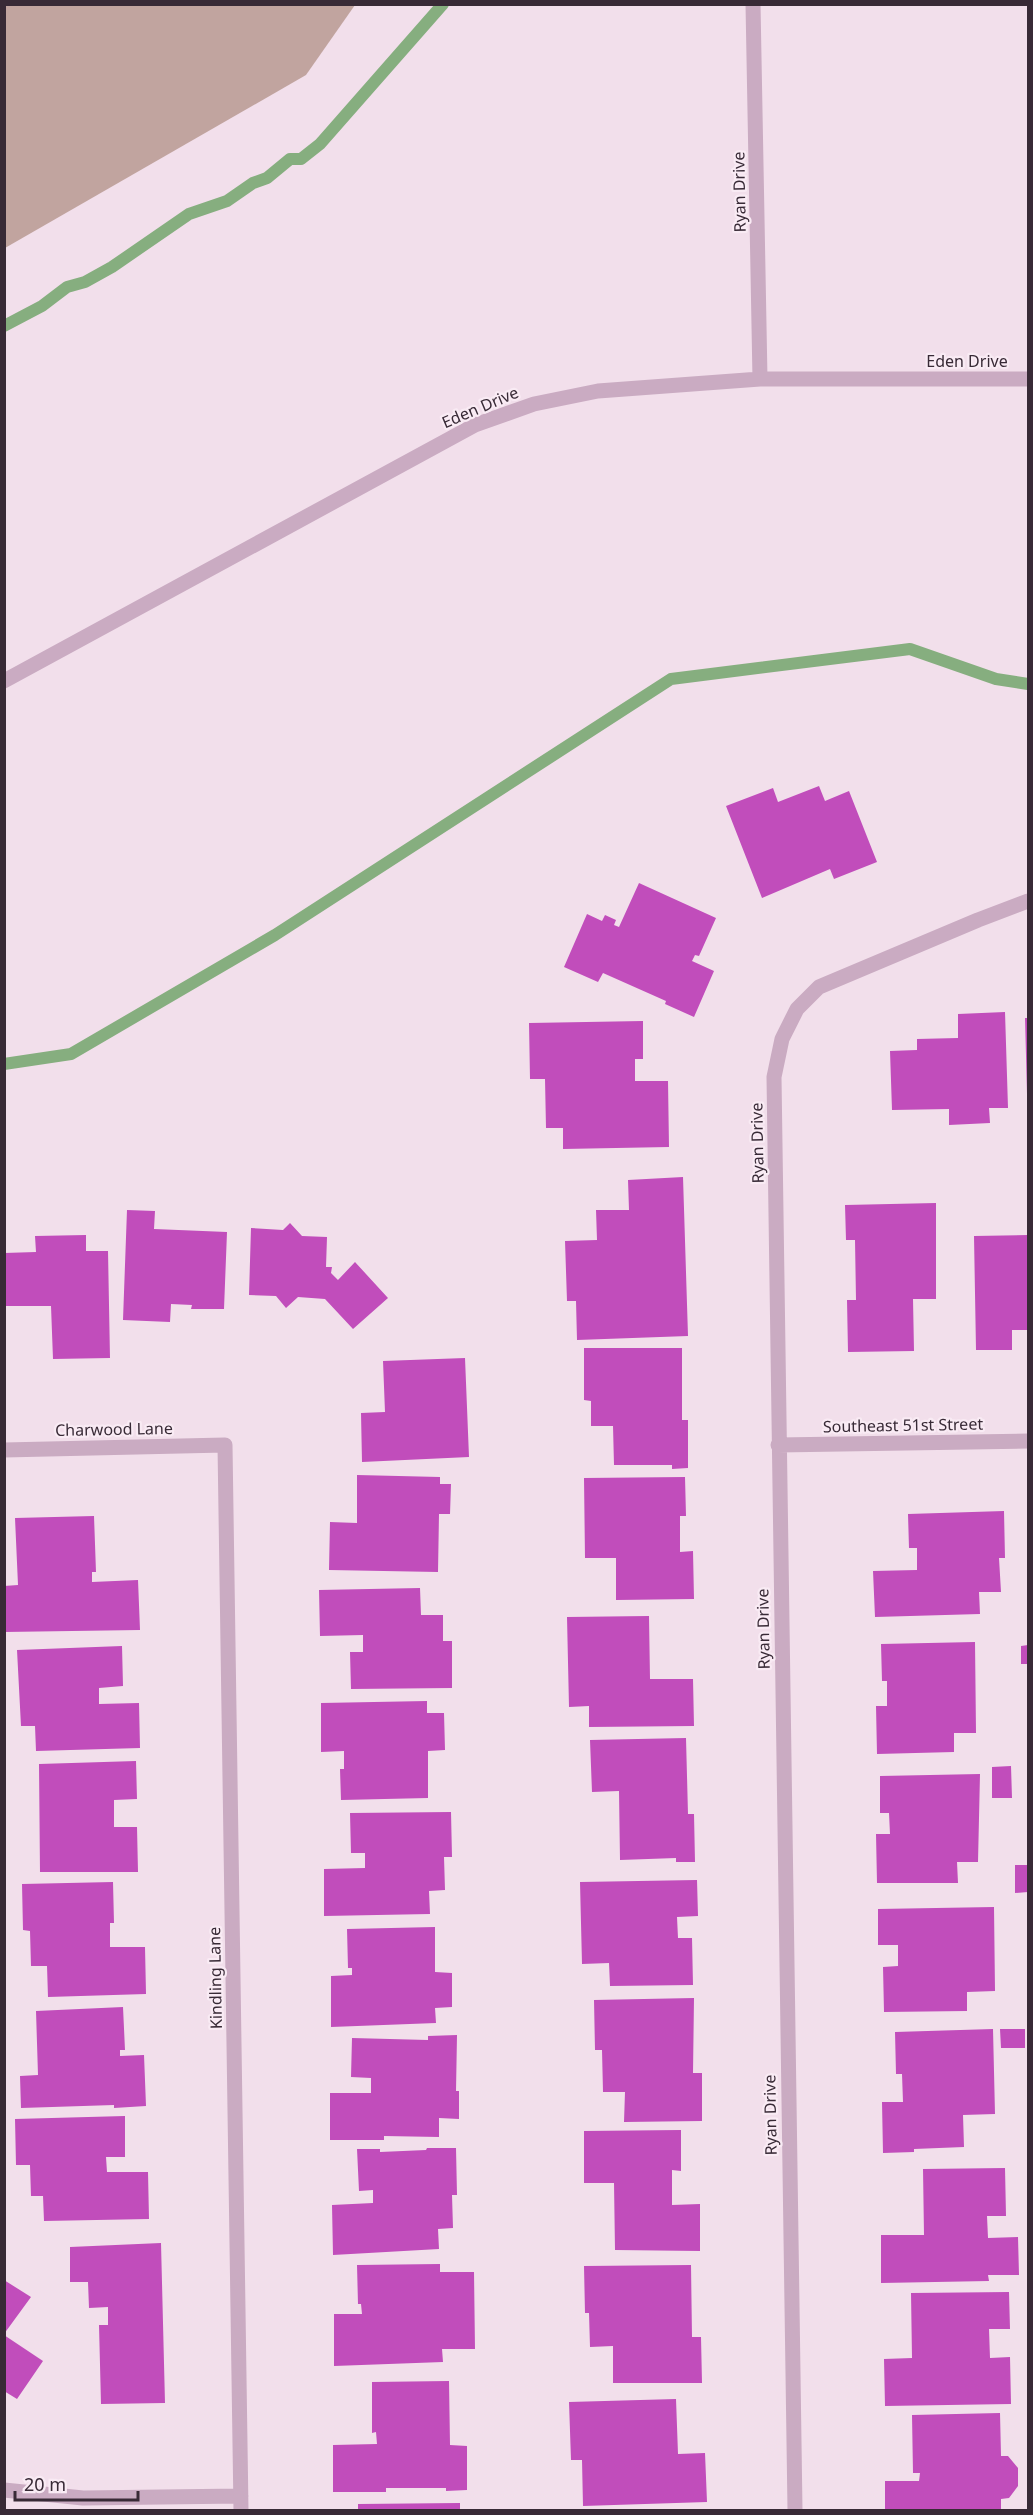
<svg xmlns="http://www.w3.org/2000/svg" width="1033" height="2515" viewBox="0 0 1033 2515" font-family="'Noto Sans',sans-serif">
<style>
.green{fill:#c1a49f}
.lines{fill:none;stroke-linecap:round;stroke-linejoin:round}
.stream{stroke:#86ae7f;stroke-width:12}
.building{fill:#c14dbb}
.minor{stroke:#caabc2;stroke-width:15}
.labels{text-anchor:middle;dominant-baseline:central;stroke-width:4.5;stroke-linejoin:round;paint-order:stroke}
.street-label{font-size:16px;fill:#382a36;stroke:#f9ebf4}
</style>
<rect width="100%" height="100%" fill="#f2dfeb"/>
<path class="green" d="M5,4H355V5L306,75L5,248Z"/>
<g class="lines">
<path class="stream" d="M4,326L42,306L67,287L85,282L112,267L189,214L227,201L253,183L267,178L290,159H301L320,144L443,4
M4,1064L71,1054L275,935L671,679L910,649L996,679L1028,684"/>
</g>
<path class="building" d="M819,786L825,801L849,791L877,862L834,879L830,869L762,898L726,806L773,788L778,802Z
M639,883L716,918L699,956L695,955L692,961L714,971L694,1017L665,1004L666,1001L603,973L598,982L564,967L587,914L602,921L605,915L616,920L614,925L619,927Z
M1005,1012L1008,1108H989L990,1123L949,1125V1109L892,1110L890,1051L917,1050V1039L958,1038V1014Z
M1025,1018H1028V1094H1027Z
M643,1021V1059H635V1081H668L669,1147L563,1149V1128H546L545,1079H530L529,1023Z
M683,1177L688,1336L577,1340L576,1301H567L565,1241L597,1240L596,1210H629L628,1180Z
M936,1203V1299H913L914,1351L848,1352L847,1300H856L855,1240H846L845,1205Z
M127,1210L155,1211L154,1229L227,1232L224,1309H191L192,1305L171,1304L170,1322L123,1320Z
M290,1223L302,1236L327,1237L326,1267H332L331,1273L338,1280L355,1262L388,1298L353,1329L325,1299L298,1297L286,1308L276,1296L249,1295L251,1228L283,1230Z
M86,1235V1251H108L110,1358L53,1359L51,1306H4V1253L36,1252L35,1236Z
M1028,1235V1330H1012V1350H976L974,1236Z
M584,1348H682V1420H688V1468L672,1469V1465H614L613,1426H591V1401L584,1400Z
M465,1358L469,1457L362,1462L361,1413L385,1412L383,1361Z
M357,1475L440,1477V1484H451L450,1514H439L438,1572L329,1570L330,1522L357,1523Z
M685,1477L686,1516H680V1552L693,1551L694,1599L616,1600V1558H585L584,1478Z
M1004,1511L1005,1558H999L1001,1592H979L980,1614L875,1617L873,1571L917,1570V1548H909L908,1514Z
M94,1516L96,1572H92V1582L138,1580L140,1630L4,1632V1586L18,1585L15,1518Z
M420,1588L421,1615H443V1641H452V1688L351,1689L350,1652H363V1635L320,1636L319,1590Z
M649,1616L650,1679H693L694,1726L589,1727V1706L569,1707L567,1617Z
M975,1642L976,1733H954V1752L877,1754L876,1706H887V1681H882L881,1644Z
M1028,1645V1664H1021V1646Z
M122,1646L123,1686L99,1688V1704L139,1703L140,1748L36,1751L35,1726H21L17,1650Z
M427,1701V1713H444L445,1750L428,1751V1798L341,1800L340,1769H344V1751L321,1752V1703Z
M686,1738L688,1814H694L695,1862H676V1858L620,1860L619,1791L592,1792L590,1740Z
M136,1761L137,1799L114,1800V1827H137L138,1872H40L39,1764Z
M1011,1766L1012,1798H992V1767Z
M980,1774L978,1862H957L958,1883H877L876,1834H890L889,1813H880V1776Z
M451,1812L452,1857H444L445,1890L429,1891L430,1914L324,1916V1869L365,1868V1853H351L350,1813Z
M1015,1865H1028V1892L1015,1893Z
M697,1880L698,1916L677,1917L678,1938H692L693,1985L610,1986L609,1963L582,1964L580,1882Z
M113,1882L114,1923H110V1947H145L146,1994L48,1997L47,1966H31L30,1931L23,1930L22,1884Z
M994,1907L995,1991L967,1992V2011L884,2012L883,1967L898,1966V1945H878V1909Z
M435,1927V1972L452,1973V2007L435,2008L436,2023L331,2027V1976L352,1975V1968H348L347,1929Z
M694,1998L693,2073H702V2121L624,2122L625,2092H603L602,2050H595L594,2000Z
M123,2007L125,2050H120V2056L144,2055L146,2106L114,2108V2105L21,2108L20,2076L38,2075L36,2011Z
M993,2029L995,2114L963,2115L964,2147L914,2149V2152L883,2153L882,2102H903L902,2074H896L895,2032Z
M1000,2029H1025V2048H1001Z
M457,2035L456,2091H459V2119L439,2118V2137L384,2136V2140H330V2093H371V2078L351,2077L352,2038L428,2040V2036Z
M125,2116V2157H106L107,2172H148L149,2219L44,2221L43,2196H31L30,2165H16L15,2119Z
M681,2130V2171L672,2170V2205L700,2204V2251L615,2250L614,2183H584V2131Z
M427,2148H456L457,2195H452L453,2228L438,2229L439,2249L333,2255L332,2205L373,2203V2190L359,2191L357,2149H380V2152L426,2150Z
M1005,2168L1006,2216H987L988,2238L1018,2237L1019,2275H988L989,2281L881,2283V2235H924L923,2169Z
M161,2243L165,2403L101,2404L99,2325H108V2307L89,2308L88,2282H70V2247Z
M440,2264V2272H474L475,2349H442L443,2362L334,2366V2314H362L361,2304H358L357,2265Z
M691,2265L692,2337H701L702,2383H613V2346L590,2347L589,2313H585L584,2266Z
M4,2280L31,2297L4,2334Z
M1009,2292L1010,2329H989L990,2358L1010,2357L1011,2404L885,2406L884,2359L912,2358L911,2293Z
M4,2335L43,2361L17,2399L4,2391Z
M449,2381L450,2445L467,2446V2490L446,2491V2488H386V2492H333V2445L377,2444L376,2432L372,2433V2382Z
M676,2399L678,2454L705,2453L707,2502L583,2506L582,2460H571L569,2402Z
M1000,2413L1001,2456H1008L1018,2468V2486L1009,2498L1001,2499V2510H885V2481H919L920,2473H913L912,2415Z
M460,2503V2510H358V2504Z"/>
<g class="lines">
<path class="minor" d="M753,4L760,379
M4,681L475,425L534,404L598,391L760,379H1028
M778,1445L1028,1441
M4,1450L225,1445L241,2510
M4,2490L83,2498L241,2496
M795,2510L774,1077L782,1039L797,1009L819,987L978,920L1028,901"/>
</g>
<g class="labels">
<g class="street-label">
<text transform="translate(739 192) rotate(-91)">Ryan Drive</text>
<text x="967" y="361">Eden Drive</text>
<text transform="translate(480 407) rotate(-23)">Eden Drive</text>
<text transform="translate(757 1143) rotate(-91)">Ryan Drive</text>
<text transform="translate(903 1425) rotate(-1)">Southeast 51st Street</text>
<text transform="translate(114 1429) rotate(-1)">Charwood Lane</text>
<text transform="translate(763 1629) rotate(-91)">Ryan Drive</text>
<text transform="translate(215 1978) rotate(-91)">Kindling Lane</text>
<text transform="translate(770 2115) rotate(-91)">Ryan Drive</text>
</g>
</g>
<rect width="1033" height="2515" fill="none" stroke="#382a36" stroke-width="12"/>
<path d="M15 2491v9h123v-9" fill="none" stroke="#382a36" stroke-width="3"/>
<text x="24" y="2491" font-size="18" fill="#382a36" stroke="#f9ebf4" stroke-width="4.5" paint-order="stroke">20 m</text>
</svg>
